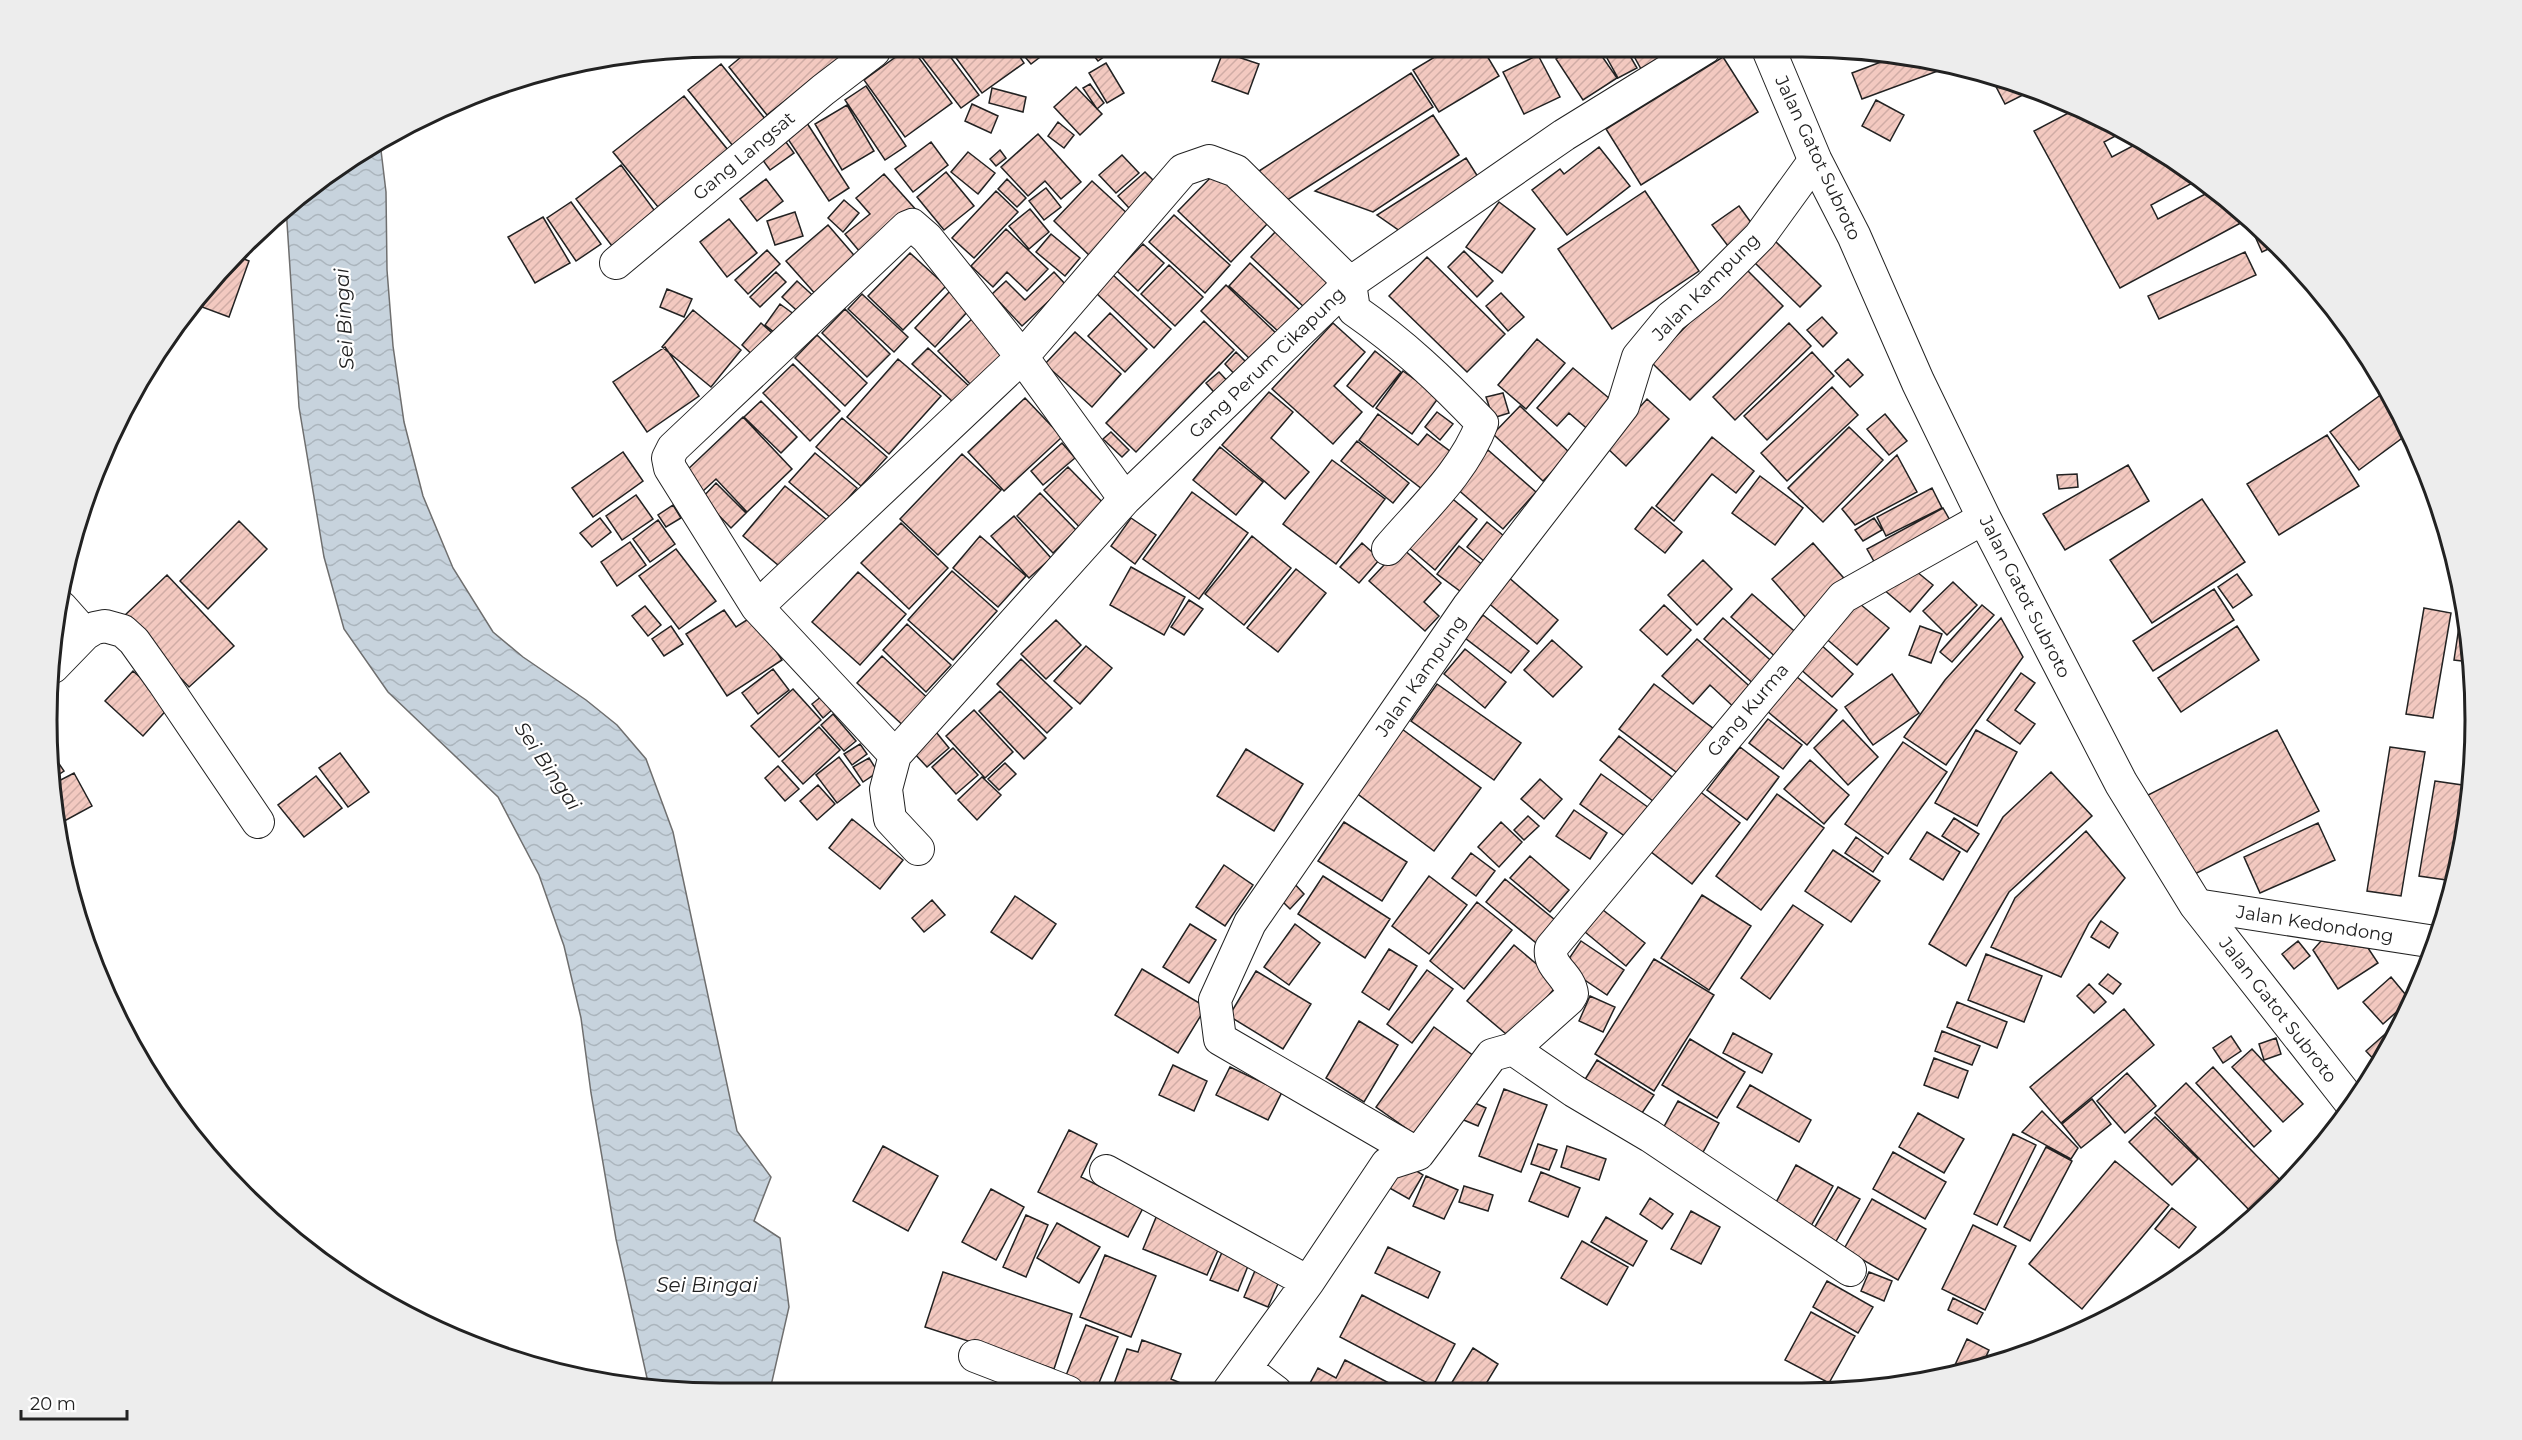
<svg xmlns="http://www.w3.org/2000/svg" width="2522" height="1440" viewBox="0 0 2522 1440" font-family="Montserrat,sans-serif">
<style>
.water{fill:url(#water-waves);stroke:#6f6f6f;stroke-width:1.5}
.building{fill:url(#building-hatch);stroke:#222;stroke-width:1.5}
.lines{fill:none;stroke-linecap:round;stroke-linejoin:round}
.minor-casing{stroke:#222;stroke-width:34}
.secondary-casing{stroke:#222;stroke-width:35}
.minor{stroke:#fff;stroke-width:32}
.secondary{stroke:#fff;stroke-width:33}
.labels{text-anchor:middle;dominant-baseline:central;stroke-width:4.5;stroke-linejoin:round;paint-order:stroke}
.street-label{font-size:18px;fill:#222;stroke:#fff}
.water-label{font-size:20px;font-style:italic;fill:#222;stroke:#fff}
.rim{fill:none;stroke:#222;stroke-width:3}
</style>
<defs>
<pattern id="water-waves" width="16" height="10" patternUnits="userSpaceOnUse" patternTransform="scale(1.5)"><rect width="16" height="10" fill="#c7d3dd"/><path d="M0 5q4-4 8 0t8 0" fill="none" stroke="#abb5bd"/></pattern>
<pattern id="building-hatch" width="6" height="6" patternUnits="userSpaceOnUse" patternTransform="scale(1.5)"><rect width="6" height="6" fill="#f3c9c0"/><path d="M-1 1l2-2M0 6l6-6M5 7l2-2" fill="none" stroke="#d0aca5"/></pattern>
</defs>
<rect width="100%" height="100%" fill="#fff"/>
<path class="water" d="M380,142L386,192L387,270L393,346L404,422L423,496L453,568L493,632L523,657L586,700L617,725L646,759L673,832L737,1131L771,1177L754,1221L780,1238L789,1307L770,1390L774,1392H676L649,1387L616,1239L591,1093L581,1018L564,946L539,875L498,797L388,692L344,629L324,557L299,407L286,207L310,185Z"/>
<path class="building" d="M1448,49H1483L1499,76L1439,112L1413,70Z
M1571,49H1597L1617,78L1583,100L1556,59Z
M1602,49H1626L1637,68L1618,78Z
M1630,49H1657L1662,58L1641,69Z
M904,51H914L952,103L905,137L864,80Z
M917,51H946L979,95L961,108Z
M951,51H1016L1024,63L982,93Z
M1020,51H1048L1031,64Z
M1090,51H1112L1098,61Z
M747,52H834L840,58L767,115L729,67Z
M1223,52L1259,64L1248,94L1212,81Z
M1538,55L1560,97L1524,114L1503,72Z
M1723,57L1758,112L1641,185L1606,129Z
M1894,57L1946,68L1862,99L1852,73Z
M1106,63L1124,93L1107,103L1089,73Z
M721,64L766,120L733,146L688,90Z
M1411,73L1433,107L1281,204L1259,171Z
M1991,77L2018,82L2033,90L2005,104Z
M1090,84L1104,103L1097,109L1083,88Z
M866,86L906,146L885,160L845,100Z
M1076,87L1102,114L1080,135L1054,107Z
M992,88L1026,97L1023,112L989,103Z
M684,96L728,150L658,207L613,152Z
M1876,100L1904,115L1890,141L1862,126Z
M972,104L998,116L991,133L965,121Z
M847,105L874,151L842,170L815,124Z
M2074,110L2121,133L2104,142L2112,157L2140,142L2176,160L2200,179L2151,205L2158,219L2213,190L2248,219L2120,288L2034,131Z
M1433,115L1459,155L1373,212L1315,191Z
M805,120L849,188L829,201L784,133Z
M1058,122L1074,135L1064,148L1048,136Z
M1038,134L1081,182L1061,199L1045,181L1028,196L1001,167Z
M783,138L794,153L770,170L759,155Z
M931,142L948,165L913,192L895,169Z
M1599,147L1630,186L1567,235L1532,190L1560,169L1564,174Z
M1000,150L1006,158L996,166L990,159Z
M968,152L995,173L978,194L951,172Z
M1122,155L1139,173L1116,193L1099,175Z
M1466,158L1480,180L1400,231L1377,215Z
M621,165L657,214L612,246L576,199Z
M946,172L974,206L944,230L917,197Z
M1145,172L1156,183L1129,208L1118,196Z
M1215,173L1268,223L1231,262L1178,211Z
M884,174L918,212L865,258L845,234L870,214L856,198Z
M766,179L783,201L757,221L740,199Z
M1007,179L1026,198L1017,207L998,189Z
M1092,181L1130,216L1091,257L1054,221Z
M1046,188L1061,207L1044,220L1029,201Z
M996,191L1018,212L974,258L952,238Z
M1645,191L1699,271L1612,329L1558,249Z
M844,200L859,213L843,232L828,218Z
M571,202L601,244L576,261L547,218Z
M1499,202L1535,229L1502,273L1466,247Z
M1739,206L1755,228L1728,246L1712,225Z
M1030,209L1049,232L1029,249L1009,226Z
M795,212L803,236L775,245L767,221Z
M1174,215L1230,265L1205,293L1149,242Z
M543,217L570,263L535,283L508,237Z
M729,219L757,253L727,277L700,242Z
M2253,223L2278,244H2279L2262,252L2250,225Z
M828,225L859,261L818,297L786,261Z
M1006,229L1048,269L1027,291L1007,272L993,287L971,266Z
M1278,229L1331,280L1304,307L1251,257Z
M1051,234L1080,258L1065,276L1036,252Z
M1774,240L1821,286L1800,307L1753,261Z
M1143,244L1164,263L1138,291L1117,271Z
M767,250L780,264L748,294L735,280Z
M1464,251L1493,281L1477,297L1448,267Z
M2245,252L2256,275L2159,319L2148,296Z
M910,253L946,286L903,330L868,296Z
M234,255L249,261L229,317L194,304Z
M1427,257L1505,334L1467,372L1389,296Z
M1250,263L1302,312L1281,334L1229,286Z
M1169,265L1203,297L1175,326L1141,294Z
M1744,267L1783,306L1690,400L1651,362Z
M776,272L786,282L760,307L750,297Z
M1054,272L1066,285L1022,326L992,294L1006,281L1025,300Z
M1112,274L1171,329L1154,348L1095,292Z
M797,281L820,302L805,318L782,297Z
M1226,285L1279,336L1253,362L1201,311Z
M667,289L692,299L684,317L660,307Z
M950,291L970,309L935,347L915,328Z
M1501,293L1524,317L1508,331L1486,306Z
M862,294L908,337L894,352L848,309Z
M780,304L802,320L779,336L765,325Z
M845,309L890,354L867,377L822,333Z
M693,310L741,350L711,387L662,347Z
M1110,313L1147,349L1125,372L1088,336Z
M1822,317L1837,333L1823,347L1807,330Z
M973,318L1009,355L974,388L938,351Z
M1204,321L1234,350L1136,452L1106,423Z
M761,323L779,339L759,361L742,345Z
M1333,323L1365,352L1334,386L1362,412L1333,444L1272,389Z
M1789,323L1811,346L1735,420L1713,397Z
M1075,332L1121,374L1092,407L1045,364Z
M817,335L867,383L845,406L795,358Z
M1537,339L1565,363L1526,409L1498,385Z
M665,347L699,396L647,432L613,382Z
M928,348L970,387L954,403L912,364Z
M1375,351L1401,372L1373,407L1347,386Z
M1236,352L1251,367L1239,379L1225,364Z
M1812,352L1834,376L1767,440L1744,416Z
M898,359L941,396L889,454L847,417Z
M1848,359L1863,375L1850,387L1835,371Z
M793,364L840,411L810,441L763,393Z
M1573,368L1616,404L1591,432L1569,413L1557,426L1537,408Z
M1403,371L1439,397L1412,434L1376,408Z
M1219,372L1232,386L1219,398L1206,383Z
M1832,387L1858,415L1787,481L1761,453Z
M2386,391L2409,433L2359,470L2330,432Z
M1269,392L1293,412L1271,438L1309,472L1285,499L1222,445Z
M1503,393L1509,413L1493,418L1486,397Z
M1025,398L1062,437L1004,491L968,452Z
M1647,399L1669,419L1626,466L1605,446Z
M761,401L797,437L781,453L744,417Z
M1520,406L1570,453L1543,481L1493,434Z
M1437,412L1453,424L1440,440L1425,427Z
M1378,414L1418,445L1427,434L1451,452L1422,489L1359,440Z
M1885,414L1907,441L1889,455L1867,429Z
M743,417L792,469L747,512L716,479L702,492L684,473Z
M842,418L887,457L861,486L816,447Z
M1849,427L1883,460L1823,522L1788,488Z
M1111,432L1129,450L1122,457L1103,439Z
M2327,435L2359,486L2279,535L2247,484Z
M1712,437L1754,471L1736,493L1712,474L1674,521L1656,506Z
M1357,441L1409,483L1393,503L1341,461Z
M1062,443L1075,458L1043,485L1031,471Z
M1220,447L1263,482L1236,515L1193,480Z
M1488,450L1536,492L1503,529L1455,487Z
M623,452L643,481L593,517L572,488Z
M815,453L857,488L831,518L789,482Z
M962,454L1001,490L938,555L900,519Z
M1897,455L1917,492L1855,525L1842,509Z
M1332,460L1385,499L1336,564L1283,524Z
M2128,465L2149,501L2065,550L2043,514Z
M1068,467L1111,511L1086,534L1044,490Z
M2077,474L2078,487L2059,489L2057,475Z
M1760,476L1803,508L1775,545L1732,513Z
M716,483L746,513L731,528L702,498Z
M785,486L827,520L784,570L743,536Z
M1932,488L1942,508L1886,536L1877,517Z
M1192,492L1248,533L1199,599L1143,559Z
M1040,493L1076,530L1053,553L1017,516Z
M636,495L653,519L622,540L606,516Z
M1449,496L1477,519L1435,570L1407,546Z
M2202,499L2245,562L2152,623L2110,560Z
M673,505L681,518L666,527L658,515Z
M1652,507L1682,532L1665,553L1635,529Z
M1943,508L1956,531L1880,572L1867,549Z
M1014,516L1051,558L1029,578L991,536Z
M600,518L611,532L592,547L580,533Z
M1131,518L1156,535L1135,564L1111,546Z
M1874,518L1882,530L1863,541L1855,530Z
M658,520L675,544L650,562L633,539Z
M239,521L267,549L208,609L180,581Z
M1487,522L1510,541L1490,566L1467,547Z
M901,523L948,568L909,609L861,563Z
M980,536L1026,576L998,607L953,568Z
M1252,536L1291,568L1244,625L1205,594Z
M630,542L646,565L617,586L601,562Z
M1362,543L1380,559L1359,583L1340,567Z
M1813,543L1849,584L1807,619L1772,579Z
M1459,546L1489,570L1468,597L1437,574Z
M1401,547L1441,583L1424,602L1439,616L1425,631L1369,581Z
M676,549L716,601L679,629L639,576Z
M1703,560L1732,589L1697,625L1668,595Z
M1131,567L1185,597L1164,635L1110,605Z
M1911,567L1933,585L1910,612L1876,583Z
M1296,569L1326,593L1278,652L1247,628Z
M952,571L997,611L953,660L908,620Z
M858,572L906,614L860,665L812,622Z
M2237,574L2252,595L2233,608L2218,587Z
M167,575L234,646L189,687L123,617Z
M1507,576L1558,620L1537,644L1486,601Z
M1953,582L1977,605L1947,635L1923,611Z
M2214,589L2234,620L2153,671L2133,641Z
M1752,594L1800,636L1779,660L1731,617Z
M1854,599L1889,628L1857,665L1823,636Z
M1189,600L1203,609L1184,635L1171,627Z
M1664,605L1691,630L1667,655L1640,630Z
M1982,605L1994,615L1952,662L1940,652Z
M645,606L661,625L648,636L632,616Z
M2424,608L2451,613L2433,718L2406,714Z
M724,610L736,627L753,616L782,660L727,696L686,634Z
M1483,615L1529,651L1511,673L1465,638Z
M1723,618L1777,666L1757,687L1704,639Z
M2001,618L2023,657L1946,765L1904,737L1945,680Z
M1056,620L1081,645L1046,679L1021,654Z
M2460,620H2466L2470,662L2454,660Z
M907,624L951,665L926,692L883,650Z
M671,626L683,644L664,656L652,639Z
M1920,626L1942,634L1931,663L1909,655Z
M2237,626L2259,660L2181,712L2158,678Z
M1697,639L1756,692L1738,711L1710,685L1693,704L1662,676Z
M1552,640L1582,667L1553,697L1524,670Z
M1819,643L1853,674L1832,697L1798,667Z
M1086,646L1112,668L1080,704L1054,681Z
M1465,649L1506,682L1485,708L1444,674Z
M882,656L932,702L907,729L857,683Z
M1021,659L1072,708L1047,733L997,684Z
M773,669L789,690L758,714L742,693Z
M133,671L171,705L143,736L105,701Z
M2021,673L2035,683L2015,710L2035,724L2020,744L1987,720Z
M1892,674L1919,713L1873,745L1845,707Z
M1797,677L1837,710L1807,745L1767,711Z
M1437,684L1521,743L1494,780L1411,721Z
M1654,684L1718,732L1684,778L1619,729Z
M793,689L821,720L779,757L751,726Z
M1000,691L1046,738L1024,759L979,711Z
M822,696L833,709L823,718L812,704Z
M974,710L1013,752L985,778L946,736Z
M833,714L856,741L844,751L821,725Z
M1768,719L1802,745L1783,769L1749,743Z
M1843,720L1878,757L1848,785L1814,748Z
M819,727L840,750L803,784L782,761Z
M1402,729L1481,788L1434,851L1355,792Z
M1976,730L2017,752L1977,826L1935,803Z
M2277,730L2319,811L2187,878L2146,796Z
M936,732L949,748L927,767L913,752Z
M1619,736L1676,780L1658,805L1600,760Z
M1903,742L1947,772L1888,854L1845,824Z
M860,744L867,754L852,765L844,754Z
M1740,747L1779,777L1747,820L1707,790Z
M2390,747L2425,752L2401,896L2367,891Z
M953,748L978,775L956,794L932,767Z
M49,749L64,771L52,779Z
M1246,749L1303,784L1274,831L1217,796Z
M340,753L369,792L348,807L319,768Z
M839,757L860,785L837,803L816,775Z
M869,758L878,772L863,782L853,767Z
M1810,760L1849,795L1824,824L1784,789Z
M1005,763L1016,774L999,790L988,779Z
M778,766L799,789L785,801L765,778Z
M2051,772L2092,816L2009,892L1966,966L1929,944L2003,817Z
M74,773L92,806L57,825L53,784Z
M1601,774L1652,810L1626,837L1580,804Z
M316,776L342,808L304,837L278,805Z
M982,777L1001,795L977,820L958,800Z
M1540,779L1562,799L1544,819L1521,799Z
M2435,781L2469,786L2463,851L2453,881L2419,876Z
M818,785L835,804L817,820L800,801Z
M1698,790L1740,823L1692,884L1650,851Z
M1777,794L1824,828L1761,910L1716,876Z
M1574,810L1607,833L1590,859L1556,836Z
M1528,816L1539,826L1524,840L1514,830Z
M1954,818L1979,834L1967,852L1942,836Z
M852,819L903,860L880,889L829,848Z
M1344,822L1407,862L1382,901L1318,861Z
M1501,822L1522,842L1499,867L1478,847Z
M2318,823L2335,860L2260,893L2244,857Z
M2086,831L2125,878L2089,923L2061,977L1991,947L2015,898Z
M1927,832L1960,852L1943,880L1910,859Z
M1856,837L1883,857L1873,872L1845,853Z
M1833,850L1880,881L1851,922L1805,891Z
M1471,853L1495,871L1476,896L1452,878Z
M1530,856L1569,890L1550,912L1510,878Z
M1224,865L1253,885L1225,926L1196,907Z
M1323,876L1390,919L1365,958L1298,914Z
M1429,876L1467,905L1429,954L1392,926Z
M1290,879L1304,894L1290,909L1275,894Z
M1505,879L1560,924L1541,947L1486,902Z
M1702,895L1751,926L1709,990L1661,958Z
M1015,896L1056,924L1032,959L991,932Z
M932,900L945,915L924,932L912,918Z
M1477,902L1512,930L1464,989L1430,961Z
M1793,905L1823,925L1770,999L1741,978Z
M1603,910L1645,943L1626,966L1585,932Z
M2101,921L2118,933L2109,948L2091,937Z
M1190,924L1216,940L1189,983L1163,967Z
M1295,924L1320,943L1289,985L1264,967Z
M1581,941L1624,970L1607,995L1564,966Z
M2298,941L2310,956L2294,969L2282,954Z
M2321,941L2368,948L2378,963L2338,989L2313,950Z
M1514,945L1559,983L1512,1039L1467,1001Z
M1389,949L1417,966L1389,1010L1362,992Z
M1986,954L2042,976L2024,1022L1968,1000Z
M1654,959L1714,995L1654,1091L1595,1054Z
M1142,969L1206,1007L1178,1053L1115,1015Z
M1427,970L1453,989L1412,1043L1387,1024Z
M1256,971L1311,1004L1283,1049L1229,1016Z
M2108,974L2121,984L2113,994L2099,984Z
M2391,977L2410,1000L2383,1024L2363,1002Z
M2089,984L2106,1002L2094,1013L2077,996Z
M1590,996L1615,1007L1603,1032L1579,1021Z
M1957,1002L2007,1022L1997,1048L1947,1027Z
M2124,1009L2154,1045L2061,1123L2030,1087Z
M2402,1019L2378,1064L2366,1051Z
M1359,1021L1398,1045L1364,1102L1326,1078Z
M1434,1027L1478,1059L1420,1138L1376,1107Z
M1942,1031L1980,1046L1972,1065L1935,1051Z
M1733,1033L1772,1054L1762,1073L1723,1053Z
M2231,1036L2241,1051L2223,1063L2213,1048Z
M2276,1038L2281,1054L2264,1060L2259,1044Z
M1690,1039L1745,1072L1717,1118L1662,1085Z
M2252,1049L2303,1104L2283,1122L2232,1067Z
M1934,1058L1968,1071L1958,1098L1924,1085Z
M1597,1060L1654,1095L1640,1116L1584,1081Z
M1173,1065L1207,1081L1194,1111L1159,1095Z
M1230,1067L1282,1092L1268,1120L1216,1095Z
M2213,1067L2271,1131L2254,1147L2196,1083Z
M2127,1073L2156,1106L2125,1133L2097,1101Z
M2186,1083L2286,1186L2278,1196L2254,1215L2155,1113Z
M1750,1085L1811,1120L1799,1142L1737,1107Z
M1504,1089L1547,1105L1521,1172L1479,1156Z
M1466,1099L1486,1108L1478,1126L1459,1118Z
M2092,1099L2111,1124L2081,1148L2062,1124Z
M1678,1101L1719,1123L1702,1154L1661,1132Z
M2042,1111L2078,1148L2071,1159L2022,1132Z
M1918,1113L1964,1139L1944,1173L1899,1147Z
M2155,1117L2198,1159L2172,1185L2129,1142Z
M1069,1130L1097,1144L1081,1177L1143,1208L1128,1237L1038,1192Z
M2013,1134L2036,1145L1997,1225L1974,1214Z
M1538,1144L1557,1150L1549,1170L1531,1164Z
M883,1146L938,1176L908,1231L853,1201Z
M1567,1146L1606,1159L1599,1180L1561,1167Z
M2046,1147L2072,1161L2030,1241L2004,1227Z
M1893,1152L1946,1182L1925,1219L1873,1189Z
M1401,1161L1423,1175L1409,1199L1386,1186Z
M2115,1161L2169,1205L2082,1309L2029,1264Z
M1796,1165L1833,1186L1811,1226L1774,1206Z
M1541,1172L1580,1188L1568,1217L1529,1201Z
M1426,1176L1458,1190L1444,1219L1413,1206Z
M1464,1186L1493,1195L1488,1211L1459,1202Z
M1838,1187L1860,1199L1835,1243L1813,1230Z
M991,1189L1024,1207L996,1260L962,1242Z
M1650,1198L1673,1214L1662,1229L1640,1214Z
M1872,1199L1926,1229L1898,1280L1844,1249Z
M2172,1208L2196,1227L2179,1248L2155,1229Z
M1691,1211L1720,1227L1701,1264L1671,1249Z
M1026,1215L1048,1225L1026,1277L1003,1267Z
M1157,1215L1222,1241L1207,1275L1143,1249Z
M1606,1217L1647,1241L1633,1266L1591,1242Z
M1057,1223L1100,1247L1079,1283L1037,1258Z
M1973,1225L2016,1246L1985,1310L1942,1289Z
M1582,1241L1628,1267L1607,1305L1561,1278Z
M1388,1247L1440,1272L1428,1298L1375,1273Z
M1223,1250L1250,1261L1238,1291L1210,1280Z
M1105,1255L1156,1276L1131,1337L1080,1317Z
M1259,1261L1283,1272L1268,1307L1244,1297Z
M943,1272L1072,1314L1054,1369L925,1327Z
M1869,1272L1892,1281L1884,1301L1861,1291Z
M1827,1281L1873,1307L1858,1333L1813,1307Z
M1362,1295L1455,1344L1433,1386L1340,1337Z
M1953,1298L1983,1313L1977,1324L1948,1310Z
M1811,1312L1855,1336L1829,1383L1785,1360Z
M1086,1325L1118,1337L1096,1390L1065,1378Z
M1967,1339L1989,1350L1982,1365L1963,1369L1955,1365Z
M1142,1340L1181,1354L1171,1379L1183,1384L1180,1392H1111L1127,1349L1138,1352Z
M1473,1348L1498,1364L1481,1392H1446Z
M1345,1360L1406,1392H1319L1308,1387L1318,1368L1336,1378Z"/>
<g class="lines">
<g class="minor-casing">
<path id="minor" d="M616,263L823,90L874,51
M61,607L85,634
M757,607L1022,357L1183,170L1209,161L1236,171L1350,283L1354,310C1403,344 1441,380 1482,423C1464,472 1422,509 1388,549
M53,667L85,634L95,628L105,626L123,631L134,641L164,683L258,822
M895,755L757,607L670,468L668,458L673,448L907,227L912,225L927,238L1022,357L1125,499
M918,849L890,819L886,789L895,755L1125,499L1350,283L1564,135L1705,48
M2196,905L2435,942
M1513,1049L1574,1091L1650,1136L1850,1270
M1418,1154L1220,1039L1215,1000L1250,923L1468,607L1623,406L1638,357L1671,317L1709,287L1760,236L1815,160
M1106,1171L1308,1282
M975,1356L1068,1392
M1246,1369L1276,1392
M1228,1392L1308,1282L1387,1164L1418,1154L1492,1055L1513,1049L1569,999L1572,994C1570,975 1548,968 1551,948L1843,597L1984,518"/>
</g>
<g class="secondary-casing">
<path id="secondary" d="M1768,48L1815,160L1854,236L1918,382L1984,518L2121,783L2196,905L2353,1105"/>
</g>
<use href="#minor" class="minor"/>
<use href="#secondary" class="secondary"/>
</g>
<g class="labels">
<g class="street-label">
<text transform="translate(744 156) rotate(-40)">Gang Langsat</text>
<text transform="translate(1818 158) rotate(65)">Jalan Gatot Subroto</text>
<text transform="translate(1706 287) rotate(-45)">Jalan Kampung</text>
<text transform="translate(1267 363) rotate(-44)">Gang Perum Cikapung</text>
<text transform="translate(2025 597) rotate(63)">Jalan Gatot Subroto</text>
<text transform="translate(1421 676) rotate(-55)">Jalan Kampung</text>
<text transform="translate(1748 710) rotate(-50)">Gang Kurma</text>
<text transform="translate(2315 924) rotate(9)">Jalan Kedondong</text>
<text transform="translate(2278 1010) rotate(52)">Jalan Gatot Subroto</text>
</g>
<g class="water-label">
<text transform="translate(344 319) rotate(-93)">Sei Bingai</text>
<text transform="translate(548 766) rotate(56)">Sei Bingai</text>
<text x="707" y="1285">Sei Bingai</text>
</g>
</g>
<path d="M0 0H2522V1440H0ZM720 57H1802A663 663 0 0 1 2465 720V720A663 663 0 0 1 1802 1383H720A663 663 0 0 1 57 720V720A663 663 0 0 1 720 57Z" fill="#ededed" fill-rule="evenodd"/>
<path class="rim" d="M720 57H1802A663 663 0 0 1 2465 720V720A663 663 0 0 1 1802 1383H720A663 663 0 0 1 57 720V720A663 663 0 0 1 720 57Z"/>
<path d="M21 1410v9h106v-9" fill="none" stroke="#222222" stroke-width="3"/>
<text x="30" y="1410" font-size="18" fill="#222222" stroke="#ffffff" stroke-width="4.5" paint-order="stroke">20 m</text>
</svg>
